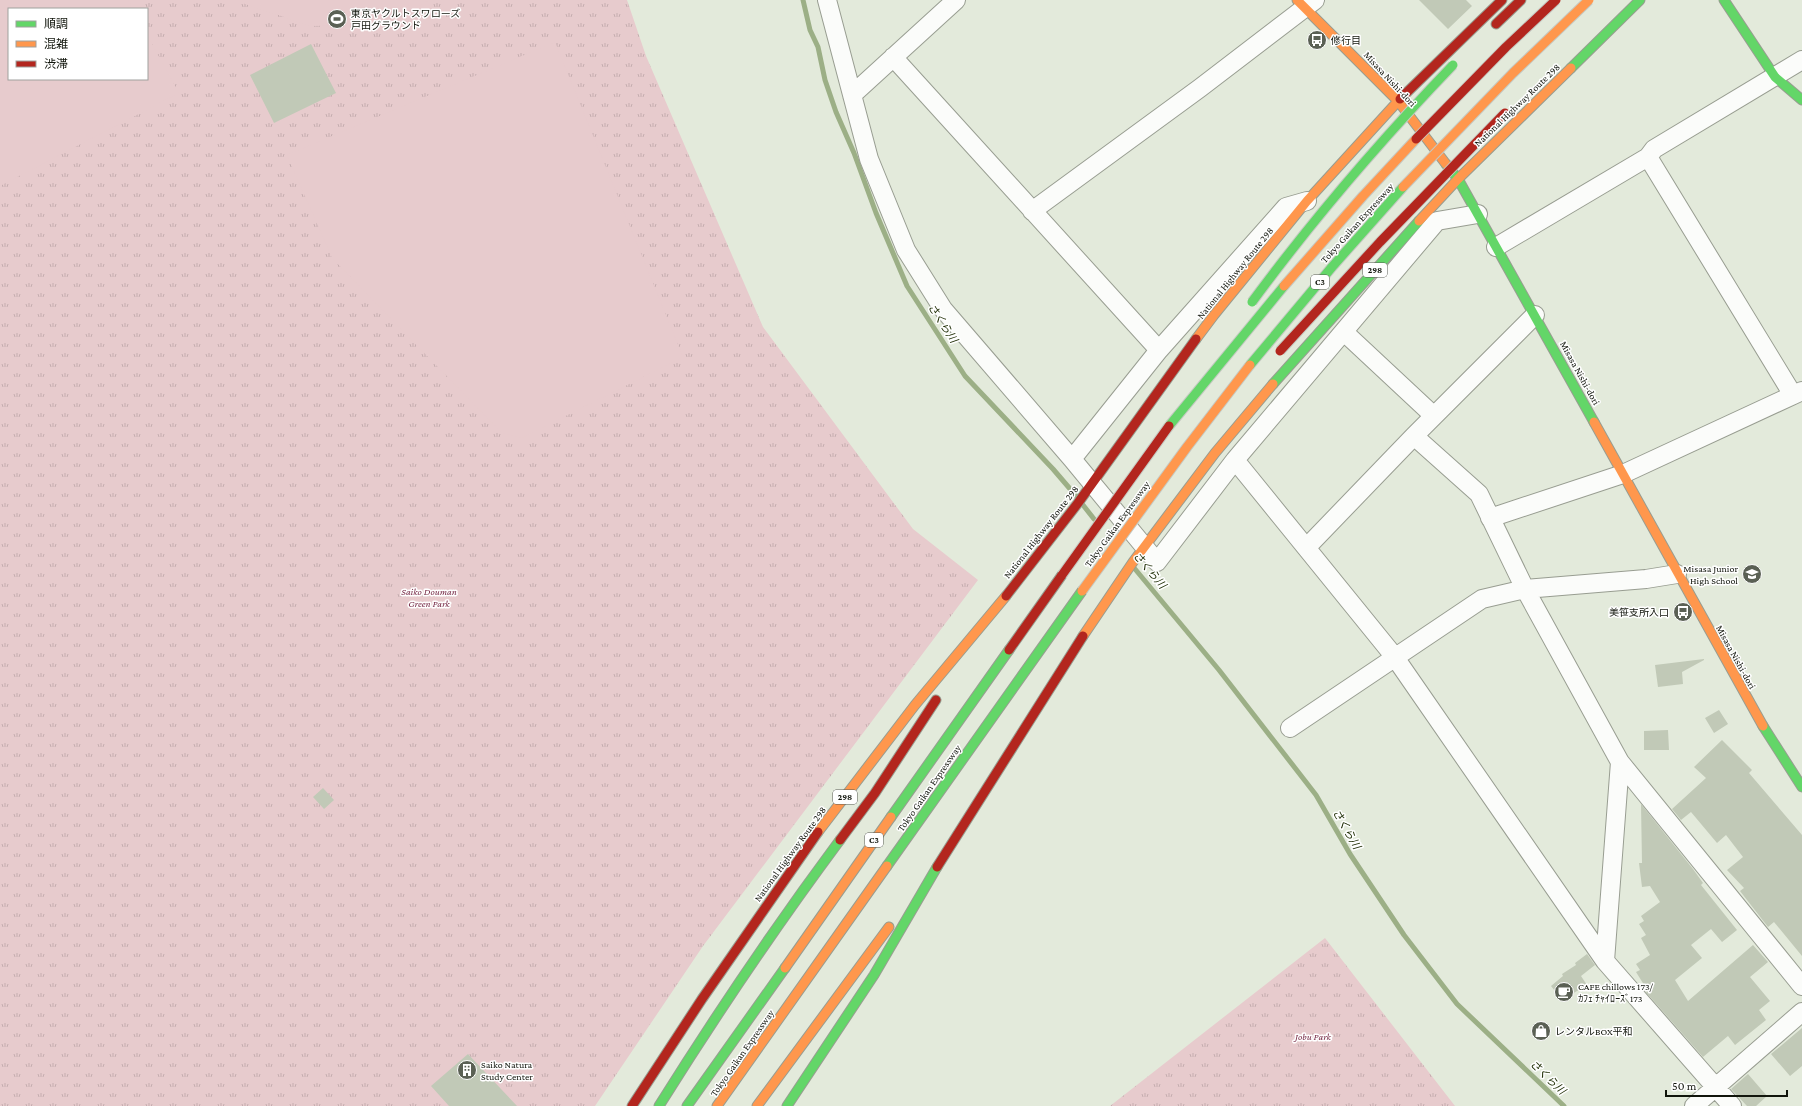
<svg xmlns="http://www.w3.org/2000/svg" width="1802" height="1106" viewBox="0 0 1802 1106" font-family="'Crimson Pro','Noto Sans JP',serif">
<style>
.park{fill:url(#park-tufts);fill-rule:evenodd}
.garden{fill:#e7cbcd}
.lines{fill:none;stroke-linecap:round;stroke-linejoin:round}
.stream{stroke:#9caf86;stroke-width:5}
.building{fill:#c1c9b7}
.street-casing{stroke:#989d91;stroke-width:20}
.fast-casing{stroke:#989d91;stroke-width:11}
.slow-casing{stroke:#989d91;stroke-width:11}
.jam-casing{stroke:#989d91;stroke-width:11}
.street{stroke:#fbfcfa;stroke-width:18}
.fast{stroke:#63d668;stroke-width:9}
.slow{stroke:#ff974d;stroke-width:9}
.jam{stroke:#b3261e;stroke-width:9}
.fast-bridge-casing{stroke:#c5c9c2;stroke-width:11;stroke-linecap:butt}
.slow-bridge-casing{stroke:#c5c9c2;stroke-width:11;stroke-linecap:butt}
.jam-bridge-casing{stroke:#c5c9c2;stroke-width:11;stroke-linecap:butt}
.fast-bridge{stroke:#63d668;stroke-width:9}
.slow-bridge{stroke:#ff974d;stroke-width:9}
.jam-bridge{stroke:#b3261e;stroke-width:9}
.labels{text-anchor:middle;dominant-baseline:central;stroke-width:3;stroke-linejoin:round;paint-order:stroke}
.shield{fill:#fff;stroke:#585b55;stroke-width:1}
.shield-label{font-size:9px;font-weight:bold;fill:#11150c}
.poi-label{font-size:10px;fill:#11150c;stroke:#fff;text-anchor:start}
.street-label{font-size:10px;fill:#11150c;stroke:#fff}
.park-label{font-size:10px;font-style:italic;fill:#772b47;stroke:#fff}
.water-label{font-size:11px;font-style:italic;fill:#202f06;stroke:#fff}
</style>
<defs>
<pattern id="park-tufts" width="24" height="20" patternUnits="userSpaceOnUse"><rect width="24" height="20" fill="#e7cbcd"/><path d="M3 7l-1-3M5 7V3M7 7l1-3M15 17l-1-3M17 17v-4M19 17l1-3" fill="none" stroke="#c5adaf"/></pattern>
</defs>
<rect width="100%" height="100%" fill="#e3eadb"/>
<path class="park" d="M0,0H627L646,56L763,327L913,529L978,580L703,946L595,1106H0ZM9,9H147V79H9Z
M1325,938L1455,1106H1110Z"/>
<path class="garden" d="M0,0H128L133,9H9V79H147V35L179,93L0,186Z
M239,0H429L408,13L362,25L311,26L245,4Z
M555,42L683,357L522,438L502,433L332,258L287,155Z"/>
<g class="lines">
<path class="stream" d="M803,0L810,30L818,47L825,80L836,112L854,153L876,213L907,286L965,376L1053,469L1077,497
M1083,505L1094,519
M1135,569L1219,670L1316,795L1350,854L1404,935L1457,1004L1564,1106"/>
</g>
<path class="building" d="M1419,0H1466L1472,6L1448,29Z
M311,44L336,93L274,123L250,75Z
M1704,659V660L1682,672L1683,684L1658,687L1655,665Z
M1719,710L1728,724L1714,733L1705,718Z
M1668,730L1669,750H1644V731Z
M1722,740L1752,770L1749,773L1802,835V956L1774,922L1768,927L1740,891L1744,888L1727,870L1743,857L1726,835L1717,843L1691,812L1681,820L1672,809L1706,778L1694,767Z
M323,788L334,800L324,809L313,797Z
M1641,804L1693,869L1703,883L1701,885L1737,930L1722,942L1711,929L1691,945L1702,958L1675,980L1688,1001L1753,945L1768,962L1750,977L1770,1001L1759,1010L1766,1020L1735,1045L1728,1036L1703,1057L1644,990L1646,988L1636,972L1640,970L1636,964L1650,955L1641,938L1646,935L1639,924L1644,921L1641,916L1660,902L1650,886L1642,887L1639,863H1642Z
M1587,954L1595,965L1581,976L1587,985L1562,1000L1551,986L1563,976L1562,974L1576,965L1575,963Z
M1802,1028V1066L1790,1076L1771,1054Z
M468,1054L517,1106H449L431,1086Z
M1748,1074L1767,1096L1756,1106H1747L1731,1089Z"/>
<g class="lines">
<g class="street-casing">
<path id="street" d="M827,0L869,159L906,250L943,309L1072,459L1157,562L1235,460L1437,221L1478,214
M893,57L1159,350
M852,95L956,0
M1648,157L1793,395
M1032,211L1200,88L1315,0
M1496,247L1648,157L1654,149L1802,60
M1344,332L1434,416
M1414,436L1479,494L1525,589L1620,762L1802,986
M1072,459L1159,350L1286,207L1307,201
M1235,460L1394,656L1605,961L1732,1106
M1490,518L1623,474L1802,391
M1307,547L1414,436L1535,315
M1290,728L1482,599L1525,589L1646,579L1677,574
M1605,961L1620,762
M1694,1106L1802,1012"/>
</g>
<g class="fast-casing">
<path id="fast" d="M1724,0L1775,77L1802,100
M1571,68L1640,0
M1446,164L1458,179L1594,422
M1273,384L1419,221
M1763,726L1802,787
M891,817L1009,650
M887,866L1082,591
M659,1106C716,1015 776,926 840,840
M687,1106L785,968
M787,1106L874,975L937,867"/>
</g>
<g class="slow-casing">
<path id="slow" d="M1297,0L1398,101L1446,164
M1419,221L1458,179L1571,68
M1196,339L1214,315L1307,201L1400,99
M1594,422L1763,726
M1083,636L1133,562L1215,453L1273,384
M818,832L915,705L1006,596
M785,968L891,817
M717,1106L887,866
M757,1106L889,927"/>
</g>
<g class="jam-casing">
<path id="jam" d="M1496,24L1521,0
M1400,99L1502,0
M1006,596L1078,503L1196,339
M1009,650L1062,575
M840,840L875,793L936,700
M937,867L1083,636
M632,1106L702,999L818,832"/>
</g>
<use href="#street" class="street"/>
<use href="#fast" class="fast"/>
<use href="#slow" class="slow"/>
<use href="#jam" class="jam"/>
<g class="fast-bridge-casing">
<path id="fast-bridge" d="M1252,302C1314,218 1381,140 1453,65
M1250,365L1332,267L1403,187
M1169,426L1284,286"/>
</g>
<g class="slow-bridge-casing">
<path id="slow-bridge" d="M1403,187L1513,73L1589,0
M1284,286L1363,196L1416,139
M1082,591L1187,447L1250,365"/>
</g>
<g class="jam-bridge-casing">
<path id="jam-bridge" d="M1416,139L1506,47L1556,0
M1280,351L1380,242L1505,113
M1062,575L1169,426"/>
</g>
<use href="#fast-bridge" class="fast-bridge"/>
<use href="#slow-bridge" class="slow-bridge"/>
<use href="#jam-bridge" class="jam-bridge"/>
</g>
<defs>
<g id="stadium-disc" transform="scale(1)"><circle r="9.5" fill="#5a6054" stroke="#fff"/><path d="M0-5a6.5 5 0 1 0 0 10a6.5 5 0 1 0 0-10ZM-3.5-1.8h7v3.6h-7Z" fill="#fff"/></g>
<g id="bus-disc" transform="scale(1)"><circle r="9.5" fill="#5a6054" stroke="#fff"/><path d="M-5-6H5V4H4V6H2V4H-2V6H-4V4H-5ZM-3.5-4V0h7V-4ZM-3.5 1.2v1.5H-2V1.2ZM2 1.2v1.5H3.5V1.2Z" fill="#fff"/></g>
<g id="school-disc" transform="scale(1)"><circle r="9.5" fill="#5a6054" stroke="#fff"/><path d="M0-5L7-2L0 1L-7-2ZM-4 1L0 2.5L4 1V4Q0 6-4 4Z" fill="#fff"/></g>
<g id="cafe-disc" transform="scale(1)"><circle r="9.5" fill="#5a6054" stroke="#fff"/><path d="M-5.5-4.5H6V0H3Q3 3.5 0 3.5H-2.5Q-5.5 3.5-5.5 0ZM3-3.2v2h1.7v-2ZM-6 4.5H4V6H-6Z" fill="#fff"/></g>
<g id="shop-disc" transform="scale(1)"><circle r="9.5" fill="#5a6054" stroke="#fff"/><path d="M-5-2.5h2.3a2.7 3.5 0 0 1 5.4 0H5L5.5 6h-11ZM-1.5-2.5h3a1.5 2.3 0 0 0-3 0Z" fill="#fff"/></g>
<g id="building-disc" transform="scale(1)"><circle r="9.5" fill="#5a6054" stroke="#fff"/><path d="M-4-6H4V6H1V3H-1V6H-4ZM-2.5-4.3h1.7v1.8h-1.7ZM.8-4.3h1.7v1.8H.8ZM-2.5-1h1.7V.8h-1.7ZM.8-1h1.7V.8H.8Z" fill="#fff"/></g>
</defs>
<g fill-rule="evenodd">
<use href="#stadium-disc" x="337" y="19"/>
<use href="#bus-disc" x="1317" y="40"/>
<use href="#school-disc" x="1752" y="574"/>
<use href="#bus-disc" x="1683" y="612"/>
<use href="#cafe-disc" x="1564" y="992"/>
<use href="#shop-disc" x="1541" y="1031"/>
<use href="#building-disc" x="467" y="1070"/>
</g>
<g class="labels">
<g class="shield">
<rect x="1363" y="263" width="24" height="14" rx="3"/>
<rect x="1311" y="275" width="18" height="14" rx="3"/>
<rect x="833" y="790" width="24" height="14" rx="3"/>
<rect x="865" y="833" width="18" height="14" rx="3"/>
</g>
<g class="shield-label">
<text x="1375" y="270">298</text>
<text x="1320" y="282">C3</text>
<text x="845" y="797">298</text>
<text x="874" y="840">C3</text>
</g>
<g class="poi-label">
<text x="351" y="13">東京ヤクルトスワローズ<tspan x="351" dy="12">戸田グラウンド</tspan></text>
<text x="1331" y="40">修行目</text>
<text x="1738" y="568" text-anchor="end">Misasa Junior<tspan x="1738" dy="12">High School</tspan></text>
<text x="1669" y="612" text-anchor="end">美笹支所入口</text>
<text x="1578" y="986">CAFE chillows 173/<tspan x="1578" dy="12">ｶﾌｪ ﾁｬｲﾛｰｽﾞ173</tspan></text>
<text x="1555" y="1031">レンタルBOX平和</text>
<text x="481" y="1064">Saiko Natura<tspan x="481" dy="12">Study Center</tspan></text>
</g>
<g class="street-label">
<text transform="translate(1390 79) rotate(47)">Misasa Nishi-dori</text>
<text transform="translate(1517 105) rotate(-44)">National Highway Route 298</text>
<text transform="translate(1357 223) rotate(-48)">Tokyo Gaikan Expressway</text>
<text transform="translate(1235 273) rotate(-51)">National Highway Route 298</text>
<text transform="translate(1580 373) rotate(61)">Misasa Nishi-dori</text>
<text transform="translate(1117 524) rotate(-54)">Tokyo Gaikan Expressway</text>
<text transform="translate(1041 532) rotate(-52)">National Highway Route 298</text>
<text transform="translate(1736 657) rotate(61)">Misasa Nishi-dori</text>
<text transform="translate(929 788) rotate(-55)">Tokyo Gaikan Expressway</text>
<text transform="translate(790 854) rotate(-54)">National Highway Route 298</text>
<text transform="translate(742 1053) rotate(-55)">Tokyo Gaikan Expressway</text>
</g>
<g class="park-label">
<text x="429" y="591">Saiko Douman<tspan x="429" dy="12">Green Park</tspan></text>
<text x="1313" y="1036">Jobu Park</text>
</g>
<g class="water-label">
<text transform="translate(943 323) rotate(57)">さくら川</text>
<text transform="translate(1150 570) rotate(50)">さくら川</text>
<text transform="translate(1347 829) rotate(60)">さくら川</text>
<text transform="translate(1548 1077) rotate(44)">さくら川</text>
</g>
</g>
<rect x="8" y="8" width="140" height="72" fill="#ffffff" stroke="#a0a19e"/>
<rect x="16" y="21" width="20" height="6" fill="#63d668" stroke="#a0a19e"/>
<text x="44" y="28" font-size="12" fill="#11150c">順調</text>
<rect x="16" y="41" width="20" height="6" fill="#ff974d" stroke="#a0a19e"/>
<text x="44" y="48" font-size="12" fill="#11150c">混雑</text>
<rect x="16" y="61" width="20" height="6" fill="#b3261e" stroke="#a0a19e"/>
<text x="44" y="68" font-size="12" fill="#11150c">渋滞</text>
<path d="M1666 1090v6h121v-6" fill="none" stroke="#11150c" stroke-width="2"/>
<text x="1672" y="1090" font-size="12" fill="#11150c" stroke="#ffffff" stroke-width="3" paint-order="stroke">50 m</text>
</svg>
